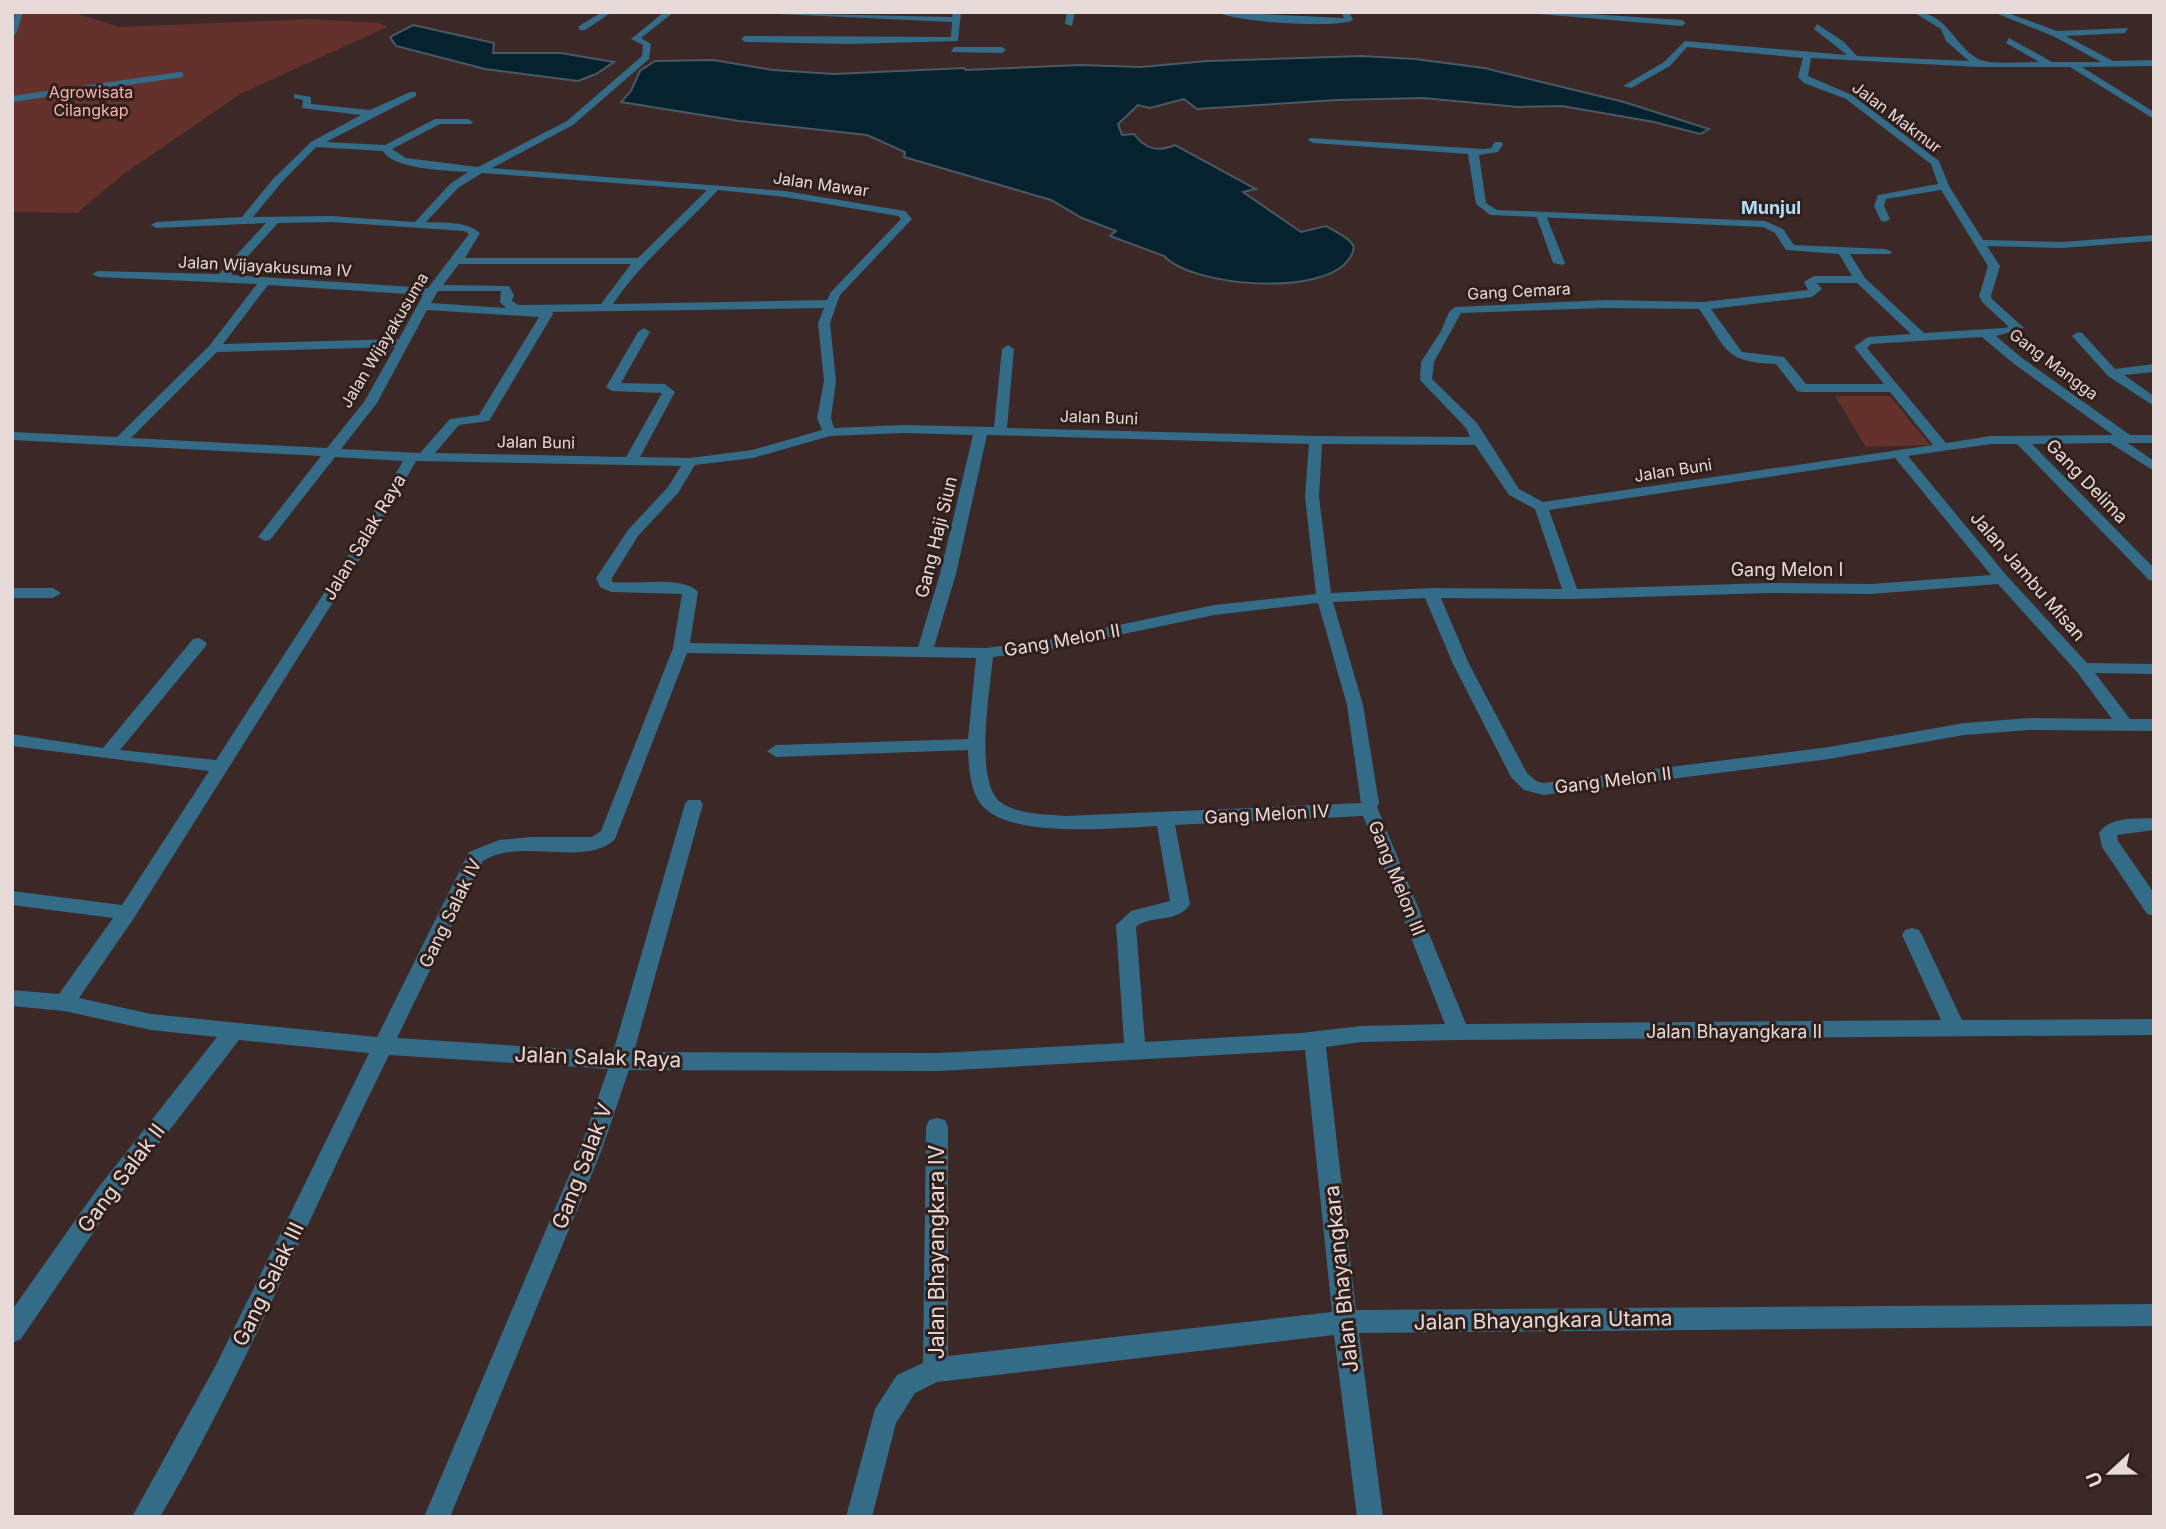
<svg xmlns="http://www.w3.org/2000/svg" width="2166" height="1529" viewBox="0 0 2166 1529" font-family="Inter,sans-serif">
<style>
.green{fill:#64312c}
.water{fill:#07222f;stroke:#4a5962;stroke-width:2}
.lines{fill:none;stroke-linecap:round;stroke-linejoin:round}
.lane{fill:#346b86;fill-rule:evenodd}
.street{fill:#346b86;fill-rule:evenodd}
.labels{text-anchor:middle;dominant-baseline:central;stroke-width:6;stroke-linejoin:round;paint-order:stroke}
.far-park-label{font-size:16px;fill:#f5b3ab;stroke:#311f1c}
.far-street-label{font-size:16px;fill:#e7dad8;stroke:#311f1c}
.far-quarter-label{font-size:18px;font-weight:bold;fill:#afddf7;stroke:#311f1c}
.street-label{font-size:18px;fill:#e7dad8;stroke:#311f1c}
.near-street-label{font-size:21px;fill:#e7dad8;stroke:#311f1c}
</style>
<rect width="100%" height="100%" fill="#3c2826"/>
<path class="green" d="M12,12H72L119,27L311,19L379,23L387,27L242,93L125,173L77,213L12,212Z
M1835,396H1890L1930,445L1866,447Z"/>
<path class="water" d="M413,25L494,43L493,53H561L614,62L596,74L578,81L485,69L396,46L390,37Z
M1361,56L1415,59L1484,68L1624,102L1709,129L1700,134L1654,122L1562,106L1518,107L1423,98L1337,100L1197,109L1184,99L1150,108L1138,105L1118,124L1122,135L1134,134C1146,150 1158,152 1175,145L1256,189L1243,192L1301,232L1326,226C1334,231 1349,237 1353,245C1355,250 1352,255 1349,259C1323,297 1193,287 1164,256L1110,236L1116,231L1082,218L1051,200L904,157L905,152L867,135L739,121L621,102L631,91L640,71L655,61L713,60L773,70L834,74L964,68L966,70L1080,65L1141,67L1207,61Z"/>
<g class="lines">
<path class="lane" d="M15,12H23L16,34L12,36Z
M180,72L183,73V77L12,102V96Z
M1541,212L1546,215L1565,263L1563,265L1553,263L1536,215Z"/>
<path class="street" d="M602,12H612L585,30H579V26Z
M664,12H674L641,38L651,44L649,59L573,125L492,168L785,191L905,211L912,219L840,295L830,323L836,381L831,418L834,428L903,425L994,427L1002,349L1008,345L1014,349L1007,428L1316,436L1470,437L1466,428L1420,380L1421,362L1441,331L1449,312L1455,307L1606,300L1703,302L1808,290L1804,282L1814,276H1852L1839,254L1786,250L1775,233L1763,227L1490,215L1476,204L1468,154L1313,143L1308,140L1310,138L1483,149L1491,148L1495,142H1501L1503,144L1498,152L1479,155L1486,203L1497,210L1765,221L1783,229L1794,245L1886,249L1892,252L1890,254H1850L1865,278L1924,333L2003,328L2009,327L1983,303L1979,296L1988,266L1941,190L1886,199L1884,206L1890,219L1885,222L1881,221L1874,206L1878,195L1938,184L1931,164L1846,99L1804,83L1798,77L1803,58L1687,47L1670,66L1631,88L1623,86L1664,62L1685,41L1847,55L1814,29L1817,24L1844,42L1857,56L1969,61L1946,41L1941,29L1913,12C1948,12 1952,44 1978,59C1988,65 2026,62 2039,62L2006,43L2009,38L2052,62H2101L2053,36L1993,12H2005L2057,31L2128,28L2125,33L2066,36L2113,61L2154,60V66L2082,67L2154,112V119L2070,67H1978L1811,58L1808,76L1852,95L1939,161L1949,186L1983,240L2062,242L2154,235V241L2062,248L1987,246L2000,266L1991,296L1992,299L2024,328L1996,336L2022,358L2130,435H2154V443H2128L2154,461V471L2110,443L2032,444L2154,568V581L2149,580L2017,444H1991L1908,456L2007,576L2087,663L2154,664V674L2095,673L2130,719H2154V731L2030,730L1964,735L1829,759L1543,795L1524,790L1511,777L1453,664L1425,598L1333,602L1363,705L1379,803L1377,807L1466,1024L1941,1020L1902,935L1905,930L1912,928L1919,930L1922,935L1962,1020L2154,1019V1035L1459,1040L1361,1042L1326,1047L1356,1310L2154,1304V1326L1359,1333L1383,1517H1357L1334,1335L937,1382L915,1393L896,1423L872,1517H846L875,1409L897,1375L923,1363L926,1127L929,1120L937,1118L945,1120L948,1127V1356L1332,1312L1305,1050L939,1071L629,1070L601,1152L450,1517H424L579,1152L608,1069L389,1055C312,1209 247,1368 160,1517H132L216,1365L369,1053L239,1040L114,1202L21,1339L12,1343V1310L98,1188L217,1037L151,1030L64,1011L12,1006V990L59,994L113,918L12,905V891L122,905L209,771L12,746V734L103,748L193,639L199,638L207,643L205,647L120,750L216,760L348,556L403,461L335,457L270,540L265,541L258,537L321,456L12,440V432L117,437L210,345L257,284L98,277L92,274L98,271L219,274L266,223L156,228L151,225L156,222L242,217L273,179L311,142L361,115L302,108L303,100L294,98V94L311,97V104L370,110L410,92H416V96L326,142L385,145L435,119H468L473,122L471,124H440L392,149L406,158L478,167L567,121L642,56L643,45L631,39ZM316,147L383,151C392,169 449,171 468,172L450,184L415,222L332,216L253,217L281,183ZM482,173L707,190L638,258H465L480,233C466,221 445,223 426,222L458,188ZM718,190L785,197L898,216L901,219L831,292L827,300L613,304C641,262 683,228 718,190ZM332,222L464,231L469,234L428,288L231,275L278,223ZM459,264H631L601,304L519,305L512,301L514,295L509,286L443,285ZM1817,283H1857L1911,334L1868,337L1854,347L1884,384H1806L1784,357L1742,352L1711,309L1812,297L1822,289ZM268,285L423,295L399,339L223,344ZM438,291H501L500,302L506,308L431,303ZM824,308L818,323L824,381L817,418L822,430L752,450L690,458L640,457L675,392L665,384L621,383L650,332L644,328L638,332L606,387L612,391L662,393L626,457L435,453L459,425L489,421L553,314L552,312ZM1606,308L1699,309C1728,350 1723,362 1776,364L1797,391L1802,392H1890L1933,445L1543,502L1519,489L1477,423L1432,379L1434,362L1461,313ZM427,310L539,317L479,415L450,419L420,453L341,449L377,403ZM1982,337L2014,364L2113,435L1991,436L1946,443L1867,348L1871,344ZM395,347L364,402L327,448L131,438L217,352ZM903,433L973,435L940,574L918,647L690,643L698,592C683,575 634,585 612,582V578L638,536L678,493L695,465L753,458L830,436ZM987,435L1309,444L1305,497L1316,594L1214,605L1043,641L985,648L934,647L956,574ZM1322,444L1475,445L1509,495L1535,509L1562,589L1431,588L1331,593L1319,497ZM1895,458L1991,575L1871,584L1769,583L1577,589L1549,510ZM416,461L681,466L668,487L628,530L596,578L600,587L611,592L682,594L673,648L601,831L592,837H531L499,840L469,852L377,1037L151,1014L79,998L134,918L362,556ZM1998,584L2077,672L2112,719L2030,718L1964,723L1829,747L1543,783L1536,781L1527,773L1469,664L1441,598L1571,599L1769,593L1871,594ZM1318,603L1347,705L1361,803L1065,816C1045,814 1014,815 998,800C975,776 990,689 993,657L1043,651L1214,615ZM687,653L976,658L968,739L776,745L767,751L776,757L968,750C969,770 970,797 987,810C1020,838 1115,828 1157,826L1170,901L1131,911L1116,925L1124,1043L939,1053L634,1052L703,804L700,800H688L685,804L613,1052L397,1038L483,861C521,837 587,868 615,839ZM1363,816L1445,1024L1361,1026L1301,1033L1145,1042L1136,927C1151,914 1178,924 1190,904L1175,825Z
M733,12L952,17L953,12H961L958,41L849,44L745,42L741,39L745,36L951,37L952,22Z
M1067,12H1075L1072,26L1065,24Z
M1217,12L1344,18L1341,12H1349L1353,20C1337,29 1234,22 1217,12Z
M1516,12H1560L1682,20L1686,23L1682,26Z
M954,47H1002L1006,50L1002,53L951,52Z
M2078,332L2082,333L2115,369L2154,364V372L2124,375L2154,396V406L2108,376L2072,336Z
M12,588H53L61,593L53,598H12Z
M2154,818V830L2117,835L2118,841L2154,893V916L2147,914L2102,847L2099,833C2110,816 2135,819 2154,818Z"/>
</g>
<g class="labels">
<g class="far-park-label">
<text x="91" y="92">Agrowisata<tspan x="91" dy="18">Cilangkap</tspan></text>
</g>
<g class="far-street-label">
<text transform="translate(1897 117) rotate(37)">Jalan Makmur</text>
<text transform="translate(821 184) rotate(8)">Jalan Mawar</text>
<text transform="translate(265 266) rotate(3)">Jalan Wijayakusuma IV</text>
<text transform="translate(1519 291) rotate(-3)">Gang Cemara</text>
<text transform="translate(384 340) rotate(-59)">Jalan Wijayakusuma</text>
<text transform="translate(2054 364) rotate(37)">Gang Mangga</text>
<text transform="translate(1099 417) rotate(2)">Jalan Buni</text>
<text transform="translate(536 442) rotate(1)">Jalan Buni</text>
<text transform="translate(1673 470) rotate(-9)">Jalan Buni</text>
</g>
<g class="far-quarter-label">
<text x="1771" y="207">Munjul</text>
</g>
<g class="street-label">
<text transform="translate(2087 481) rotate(46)">Gang Delima</text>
<text transform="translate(364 537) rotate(-59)">Jalan Salak Raya</text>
<text transform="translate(936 537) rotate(-76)">Gang Haji Siun</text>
<text x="1787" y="569">Gang Melon I</text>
<text transform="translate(2028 576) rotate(49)">Jalan Jambu Misan</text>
<text transform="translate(1062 640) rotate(-10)">Gang Melon II</text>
<text transform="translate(1613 780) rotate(-7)">Gang Melon II</text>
<text transform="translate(1267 814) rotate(-3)">Gang Melon IV</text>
<text transform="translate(1397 878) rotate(68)">Gang Melon III</text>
<text transform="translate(450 913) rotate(-64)">Gang Salak IV</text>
<text x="1734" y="1031">Jalan Bhayangkara II</text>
</g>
<g class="near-street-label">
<text transform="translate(598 1057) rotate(2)">Jalan Salak Raya</text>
<text transform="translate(582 1166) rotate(-69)">Gang Salak V</text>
<text transform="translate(121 1178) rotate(-53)">Gang Salak II</text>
<text transform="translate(936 1252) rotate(-90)">Jalan Bhayangkara IV</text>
<text transform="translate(1341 1279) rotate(-96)">Jalan Bhayangkara</text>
<text transform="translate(268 1284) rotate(-64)">Gang Salak III</text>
<text transform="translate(1543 1320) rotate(-1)">Jalan Bhayangkara Utama</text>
</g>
</g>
<rect width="2166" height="1529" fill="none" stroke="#e7dad8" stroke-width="28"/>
<g transform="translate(2110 1473) rotate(248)" stroke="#311f1c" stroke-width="5" paint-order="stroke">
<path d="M0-5L12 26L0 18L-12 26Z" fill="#e7dad8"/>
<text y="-10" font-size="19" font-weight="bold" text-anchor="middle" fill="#e7dad8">U</text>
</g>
</svg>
